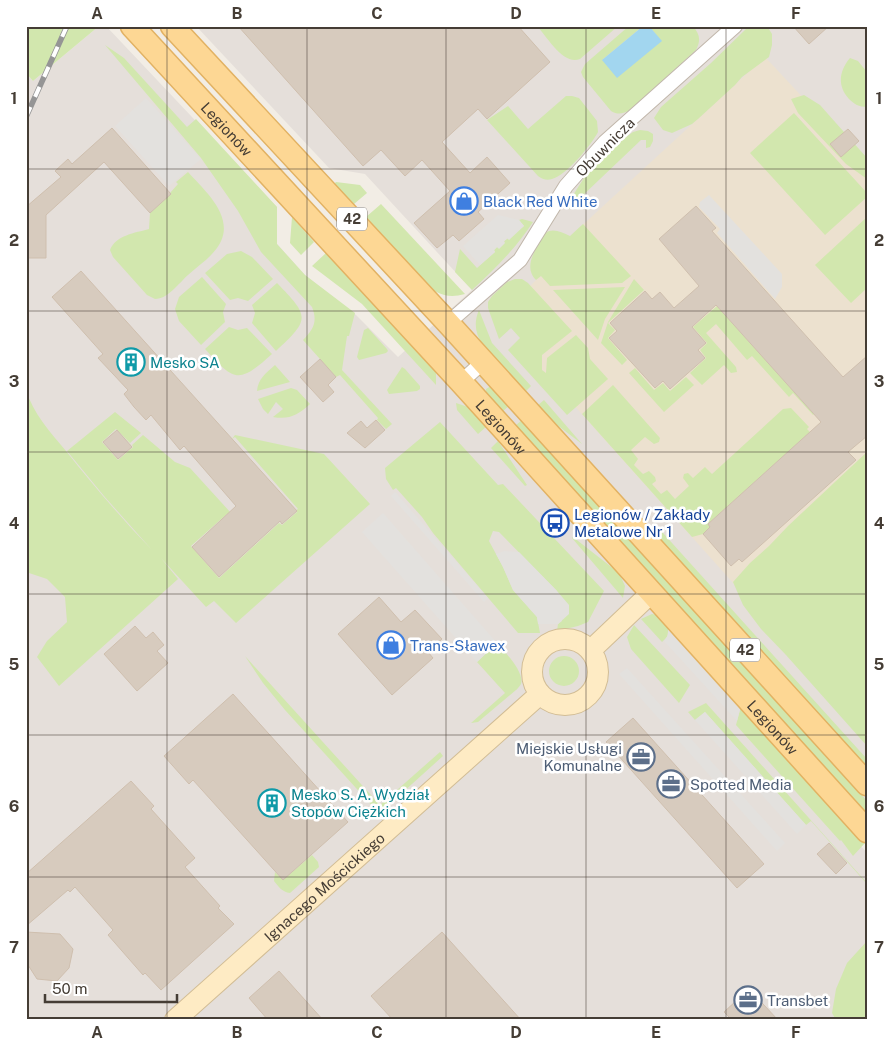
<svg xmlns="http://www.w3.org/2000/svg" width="893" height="1046" viewBox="0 0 893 1046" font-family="'Public Sans',sans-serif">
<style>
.industrial{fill:#e5dfda}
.education{fill:#ece1cf}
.green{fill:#d2e7ae}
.parking{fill:#e3e1de}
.water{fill:#a2d6ef}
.building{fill:#d7cbbe;stroke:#cfbfae}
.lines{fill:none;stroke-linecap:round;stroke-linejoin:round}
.street-casing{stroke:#c1b7ab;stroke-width:16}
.secondary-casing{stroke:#d2bd95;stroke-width:22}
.primary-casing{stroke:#e2b263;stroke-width:25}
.street{stroke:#fff;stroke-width:14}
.secondary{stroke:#feebc4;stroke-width:20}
.primary{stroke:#fdd794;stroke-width:22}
.rail-casing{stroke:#959595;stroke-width:5.5}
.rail{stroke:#fff;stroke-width:4;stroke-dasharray:11;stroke-linecap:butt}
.grid{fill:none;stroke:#453d35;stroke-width:1;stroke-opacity:0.55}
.labels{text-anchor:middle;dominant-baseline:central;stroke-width:5;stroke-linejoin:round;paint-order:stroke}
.shield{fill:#fff;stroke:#7d7772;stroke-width:1}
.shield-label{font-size:14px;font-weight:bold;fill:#453d35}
.street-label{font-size:15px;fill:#453d35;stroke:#fff}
.shop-label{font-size:15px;fill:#366cbe;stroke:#fff;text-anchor:start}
.culture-label{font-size:15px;fill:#0d838f;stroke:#fff;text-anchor:start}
.transit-label{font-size:15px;fill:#164399;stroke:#fff;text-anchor:start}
.service-label{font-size:15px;fill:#4e5e75;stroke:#fff;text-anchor:start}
.neatline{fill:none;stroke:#453d35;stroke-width:2}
.grid-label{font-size:16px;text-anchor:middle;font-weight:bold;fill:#453d35}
</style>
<rect width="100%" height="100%" fill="#f2ede5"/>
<path class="industrial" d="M99,26H106L277,207V244L305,275L356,315L398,357L472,290L365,174L329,168L196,26H867V842L860,845L867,853V1020H26V73L33,81Z"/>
<path class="education" d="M765,57L867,166V484L743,594L537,364L530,286L538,278V266Z"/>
<path class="green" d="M26,26H99L33,81L26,73Z
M537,26H564L566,28L569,26H618L580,59C564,66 547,37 537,26Z
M629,26H643L602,60L661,41L649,26H693C700,35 701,40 696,50L630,110C623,114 618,115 611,111L583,77L581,72L585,64Z
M767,26L772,34V45L769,57L742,77L735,85L698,119L692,124L672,133L663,130L654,118L661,107L711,63L746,29Z
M105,45L124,58L187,127L196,119L277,207V244L305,275L355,313L349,336H347L342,370L392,424L386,429L377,420L378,418L340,375L336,377L303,340C313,330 318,322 312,307L261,252L238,211L201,158Z
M850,58L858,61L867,72V107C859,107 854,104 849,99C837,86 839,71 850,58Z
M804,95L820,105L867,158V179L846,164L798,113L791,99Z
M566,96H572L579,98L597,121L598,132C592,144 566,176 552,179C547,181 542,179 538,176L487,120L508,106L528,129Z
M794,113L867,193V197L825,235L750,153Z
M640,130L648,131L653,134V141L650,147L646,148V140H641L579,199L577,203L570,209L567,208L568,203L584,178L609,152L626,137L633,132Z
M188,172C206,192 238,219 217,248C210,258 198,266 188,275C179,283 168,299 155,299L147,295L113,257L110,250C116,235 135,233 149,229L150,213L171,194L170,193L178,184L176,182Z
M336,182L360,185L367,193L354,204L334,184Z
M381,204L465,294C447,299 436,294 423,282L424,280L366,217Z
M292,217L314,242L301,255L290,243Z
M867,217V288L851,303L815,265Z
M522,219L533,222C516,248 495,269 472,290L455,272L460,249L477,268L495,252L494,250L497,247L499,248L503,242L524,226L519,220Z
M583,224L631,276L622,283L550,286L541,276L536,280C522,266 537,248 544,234C552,227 561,232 570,236Z
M241,251L252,257L273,279L248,301L238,298L230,300L205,273L227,254Z
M326,253L432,367L436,373V385L362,304L312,266Z
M202,277L226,304L223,312L225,322L201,345L179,321L175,309L179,297Z
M515,279H522L528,283L572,331L542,355V370L546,373L547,358L576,335L588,348L590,359L608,379L567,415L508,350L520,338L511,328L499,339L488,308V302L492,296L507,282Z
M634,279L644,290L608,323L615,330L608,338L627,360L622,365L601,343L608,322Z
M277,283C309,316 311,319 276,351L252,323L255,313L252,305Z
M625,287L605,319L598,340L553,290Z
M717,306L814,414L813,415L793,393L789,397L752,356L747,360L716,324L706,333L736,367L737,372L731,373L724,365L702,385L690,373L706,358L700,350L707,343L693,327Z
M479,310L492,343L531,386L525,392L502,367L501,363H498C484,347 469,333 479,310Z
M229,327L238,330L247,328L272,354C238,385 234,381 205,349Z
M368,328L387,349L388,351L386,353L359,360L357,357L364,330Z
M275,365L290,382L257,391C258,379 266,373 275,365Z
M402,367L405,369L420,386V389L417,391L389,394L387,390Z
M635,368L654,390L663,383L670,391L686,377L694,385L664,412L629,373Z
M613,385L660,438L659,442L654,444L645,437L631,450L638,459L634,465L643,474L649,471L655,477L656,481L652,484L661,494L667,490L675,499L689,486L683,478L684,474L688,473L693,478L705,467L712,474L783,409L791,408L809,427L807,429L810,432L708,524L710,527L703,534L692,537L582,414Z
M491,386L510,405L502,412L486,394V389Z
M291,388L297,390L310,404C298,415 289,420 273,417L283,409L276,402L268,414L263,409L258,399Z
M26,390C33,413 50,432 66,451C93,485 121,518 152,550L104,496L67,451L115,412L141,433L130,443L116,429L102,442L118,460L133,447L132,445L143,435L175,462L190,468L231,513L229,515L227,514L191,546L219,578L279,523L282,525L297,512L296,510L298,509L235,437L232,439L235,435L324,454L370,504L236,623L214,601L206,607L161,558L178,579L59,686L37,657L47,641L67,622L65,597L47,579L26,572Z
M544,400L582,444L548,418L537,406Z
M456,403L468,407L486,427L478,434L457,410Z
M523,419L654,565L655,568L733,653L735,657H737L867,801V815L515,426Z
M440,422L498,485L503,484L604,591L588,622L578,626L557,631L558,624L562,621L557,591L499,532L493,531L489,541L503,567L513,590L537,617L540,633H518L433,533L422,517L396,488L393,490L386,479L385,468Z
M498,441L527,485L525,486L491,448Z
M867,452V746L786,655L761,629L743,605L733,582L750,563L769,546L788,526Z
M654,523L867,759V771L665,548Z
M573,537L619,573L625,586L623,598L572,538Z
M652,614L657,615L669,627L667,637L662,642L641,619Z
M634,625L690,685L679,703L631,649L627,637Z
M497,643C504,651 525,672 521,684C521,684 517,690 516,690L478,722L471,723L505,693L477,662Z
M549 671a15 15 0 1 1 30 0a15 15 0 1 1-30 0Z
M245,656L380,805L440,752L443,756L381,812L376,810L285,710L263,683Z
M706,703L867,883V884L811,821L806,825L705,712L695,720L688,712Z
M741,706L865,843L853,856L841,840L840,841L736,725Z
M312,855L318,862L319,867L290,893C282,892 279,887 274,881L275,872L283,880Z
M867,941V1020H836L832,1013L836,989L847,963Z"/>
<path class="parking" d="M146,98L201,159L169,186L115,126Z
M709,195L782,274V287L775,299L717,233L720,229L699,207L700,202Z
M498,215L519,220L524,226L509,240L507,238L504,241L505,243L499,249L497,247L494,250L495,252L480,265L463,246Z
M395,492L488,598L484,602L391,496Z
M383,513L497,643L477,662L362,532Z
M504,551L519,552L557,591L569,605V614L558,624H538L537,617L513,590L503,567L496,554Z
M668,625L741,706L737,721L664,641L668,635Z
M627,668L785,843L777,851L619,674Z
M705,712L806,825L797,834L695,720Z"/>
<path class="water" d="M643,26H649L662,41L617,78L602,60Z"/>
<path class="building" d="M238,26H518L550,62L487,119L478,109L442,142L470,173L487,157L510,183L478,212L484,219L459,241L453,235L437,248L414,223L450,191L422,160L405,176L381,150L363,166Z
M793,26H829L809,44Z
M112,128L171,194L150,213L104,162L46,215V258H26V207L61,177L55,171L68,159L72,164Z
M848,129L859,141L841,157L830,144Z
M696,206L716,228L712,231L843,377L867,356V436L848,452L856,460L742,562L739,559L731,566L703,534L710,527L708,524L821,422L716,305L692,327L706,343L698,350L705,358L670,389L663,381L655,388L609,338L617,331L610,323L645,291L652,299L660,292L674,308L699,286L659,239Z
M81,271L297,511L282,524L280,521L219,577L192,547L236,506L184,446L180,450L151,415L146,420L134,407L124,394L128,390L98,358L103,354L52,297Z
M320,359L336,377L328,385L334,392L323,402L300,377Z
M376,420L385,430L365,448L347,433L361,421L367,428Z
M117,430L132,447L118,459L103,442Z
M379,597L401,622L415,610L442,639L428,652L433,658L392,695L338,634Z
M135,626L146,638L153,632L164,645L157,651L168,663L137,691L104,654Z
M233,694L348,822L283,880L193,780L189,784L164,756Z
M633,718L764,864L737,888L606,742Z
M131,781L154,806L151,809L195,858L185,867L220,906L218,908L234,924L161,990L145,973L143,975L108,935L113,930L75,887L70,892L68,890L26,926V874Z
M829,843L847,863L836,874L817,854Z
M26,932L60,934L73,949L69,968L57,981L37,979L28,965Z
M442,932L521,1020H393L371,996Z
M279,971L323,1020H268L249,998Z
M749,989L778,1020H732L724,1012Z"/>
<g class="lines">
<g class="street-casing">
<path id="street" d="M448,323L520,260L566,186L605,142L735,26
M461,382L483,362"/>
</g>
<g class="secondary-casing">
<g id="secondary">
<circle cx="565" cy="672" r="33"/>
<path d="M591,650L651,593"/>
<path id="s1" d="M175,1020L540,694"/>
</g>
</g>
<g class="primary-casing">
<g id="primary">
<path id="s2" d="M132,26L461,382L867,831"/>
<path d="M172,26L448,323L867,784"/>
</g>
</g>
<use href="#street" class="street"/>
<use href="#secondary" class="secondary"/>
<use href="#primary" class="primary"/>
<g class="rail-casing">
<path id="rail" d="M26,117L67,26"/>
</g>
<use href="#rail" class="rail"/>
</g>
<path class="grid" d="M167,26V1020M307,26V1020M446,26V1020M586,26V1020M726,26V1020M26,169H867M26,311H867M26,452H867M26,594H867M26,735H867M26,877H867"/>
<defs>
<g id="shop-ring" transform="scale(1.4375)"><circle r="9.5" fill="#fff" stroke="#3f7fe0" stroke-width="1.5"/><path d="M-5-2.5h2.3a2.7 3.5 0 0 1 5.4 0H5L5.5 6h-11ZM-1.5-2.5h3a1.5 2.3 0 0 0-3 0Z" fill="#3f7fe0"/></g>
<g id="building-ring" transform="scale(1.4375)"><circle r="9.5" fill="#fff" stroke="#0f9aa8" stroke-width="1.5"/><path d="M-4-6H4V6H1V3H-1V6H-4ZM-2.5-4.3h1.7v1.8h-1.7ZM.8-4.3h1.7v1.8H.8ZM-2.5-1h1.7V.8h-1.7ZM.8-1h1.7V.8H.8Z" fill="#0f9aa8"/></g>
<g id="bus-ring" transform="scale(1.4375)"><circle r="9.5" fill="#fff" stroke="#1a4fb4" stroke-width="1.5"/><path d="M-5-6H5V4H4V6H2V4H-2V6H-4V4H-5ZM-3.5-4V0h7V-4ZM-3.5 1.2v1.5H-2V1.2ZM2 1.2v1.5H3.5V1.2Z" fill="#1a4fb4"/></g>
<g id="office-ring" transform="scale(1.4375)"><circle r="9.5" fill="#fff" stroke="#5c6f8a" stroke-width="1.5"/><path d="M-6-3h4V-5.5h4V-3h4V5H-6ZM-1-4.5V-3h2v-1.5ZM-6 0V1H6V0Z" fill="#5c6f8a"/></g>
</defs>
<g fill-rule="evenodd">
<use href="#shop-ring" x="464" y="201"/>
<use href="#building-ring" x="131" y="362"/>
<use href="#bus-ring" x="555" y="523"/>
<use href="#shop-ring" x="391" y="645"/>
<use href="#office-ring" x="641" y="757"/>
<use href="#office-ring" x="671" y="784"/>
<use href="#building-ring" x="272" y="803"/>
<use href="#office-ring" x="748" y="1000"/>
</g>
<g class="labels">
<g class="shield">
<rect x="337" y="207.5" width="30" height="23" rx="4"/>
<rect x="730" y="638.5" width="30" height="23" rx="4"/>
</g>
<g class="shield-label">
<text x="352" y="219">42</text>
<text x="745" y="650">42</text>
</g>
<g class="street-label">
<text stroke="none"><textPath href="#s2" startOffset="140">Legionów</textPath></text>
<text transform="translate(605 147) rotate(-45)">Obuwnicza</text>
<text stroke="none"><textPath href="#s2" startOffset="545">Legionów</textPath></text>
<text stroke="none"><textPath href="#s2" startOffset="950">Legionów</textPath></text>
<text stroke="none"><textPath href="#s1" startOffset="200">Ignacego Mościckiego</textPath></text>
</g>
<g class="shop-label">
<text x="483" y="201">Black Red White</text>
<text x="410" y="645">Trans-Sławex</text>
</g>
<g class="culture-label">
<text x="150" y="362">Mesko SA</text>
<text x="291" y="794">Mesko S. A. Wydział<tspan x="291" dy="17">Stopów Ciężkich</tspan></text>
</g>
<g class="transit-label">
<text x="574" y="514">Legionów / Zakłady<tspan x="574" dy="17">Metalowe Nr 1</tspan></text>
</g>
<g class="service-label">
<text x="622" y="748" text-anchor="end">Miejskie Usługi<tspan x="622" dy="17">Komunalne</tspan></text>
<text x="690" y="784">Spotted Media</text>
<text x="767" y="1000">Transbet</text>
</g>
</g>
<rect width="893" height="1046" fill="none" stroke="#ffffff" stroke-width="55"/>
<path d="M45 994v8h132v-8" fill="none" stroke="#453d35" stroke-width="2.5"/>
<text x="52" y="994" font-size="15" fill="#453d35" stroke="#ffffff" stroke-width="4" paint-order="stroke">50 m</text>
<rect x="28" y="28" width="838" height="990" class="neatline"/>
<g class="grid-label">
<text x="97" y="19">A</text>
<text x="237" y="19">B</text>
<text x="377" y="19">C</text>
<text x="516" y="19">D</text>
<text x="656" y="19">E</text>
<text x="796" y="19">F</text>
<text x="14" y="104">1</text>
<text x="879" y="104">1</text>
<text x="14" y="246">2</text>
<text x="879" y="246">2</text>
<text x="14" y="387">3</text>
<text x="879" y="387">3</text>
<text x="14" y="529">4</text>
<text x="879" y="529">4</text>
<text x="14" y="670">5</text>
<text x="879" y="670">5</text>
<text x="14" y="812">6</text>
<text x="879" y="812">6</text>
<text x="14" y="953">7</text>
<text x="879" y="953">7</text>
<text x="97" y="1038">A</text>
<text x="237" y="1038">B</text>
<text x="377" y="1038">C</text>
<text x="516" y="1038">D</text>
<text x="656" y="1038">E</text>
<text x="796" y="1038">F</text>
</g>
</svg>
